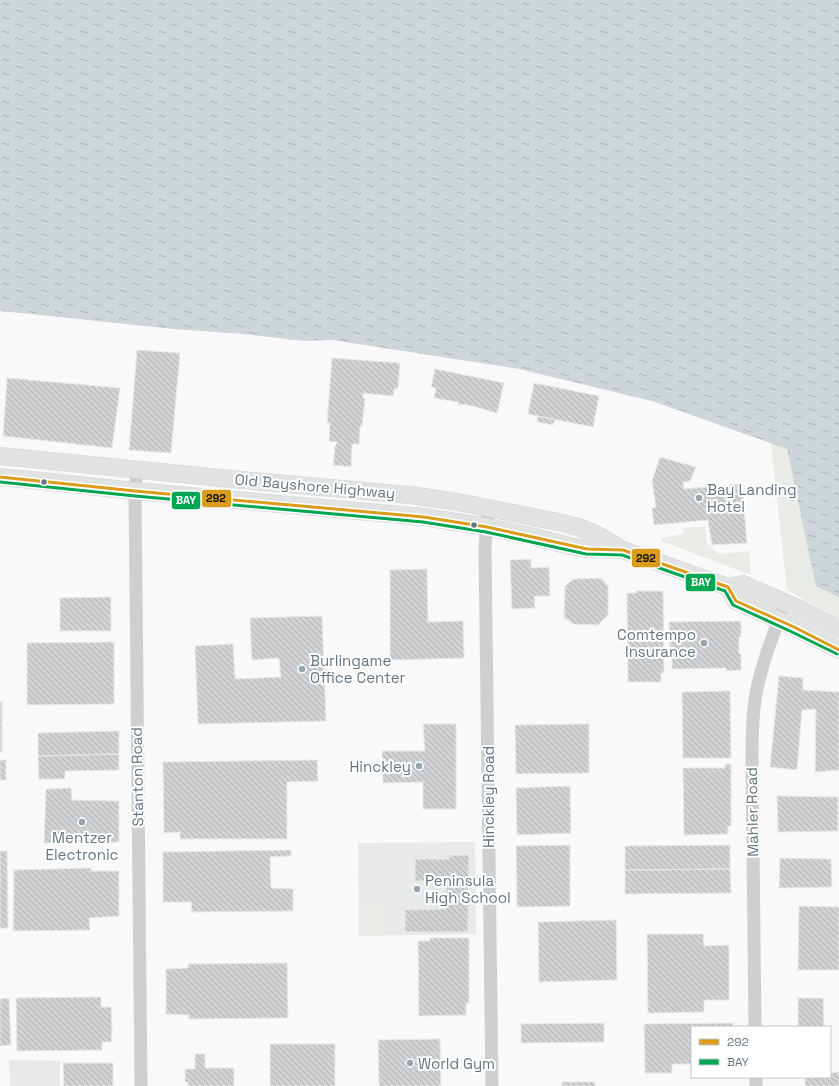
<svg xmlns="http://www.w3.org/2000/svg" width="839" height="1086" viewBox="0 0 839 1086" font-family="'Space Grotesk',sans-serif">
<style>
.built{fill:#e8e9e9}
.green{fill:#e8ebe6}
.water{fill:url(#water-ripples)}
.building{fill:url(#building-back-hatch);stroke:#e8e8e8}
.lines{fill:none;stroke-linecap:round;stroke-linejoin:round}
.major-casing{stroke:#d5d6d7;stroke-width:18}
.minor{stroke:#cecfd0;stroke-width:13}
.major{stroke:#e1e2e2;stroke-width:17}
.bus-1-casing{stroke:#fff;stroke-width:6}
.bus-2-casing{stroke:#fff;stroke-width:6}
.bus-1{stroke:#da9c1a;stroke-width:3}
.bus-2{stroke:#00a651;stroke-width:3}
.bus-dot{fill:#657683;stroke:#fff;stroke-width:1.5}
.poi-dot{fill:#99a4ac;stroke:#fff;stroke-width:1.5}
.labels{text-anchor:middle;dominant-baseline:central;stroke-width:4;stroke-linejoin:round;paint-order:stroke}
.street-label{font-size:15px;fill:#657683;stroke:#fff}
.poi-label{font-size:15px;fill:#657683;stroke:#fff;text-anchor:start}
.line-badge{stroke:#fff;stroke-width:1.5}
.badge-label{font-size:11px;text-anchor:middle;font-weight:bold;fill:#fff}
.pale-badge-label{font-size:11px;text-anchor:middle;font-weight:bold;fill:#111}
</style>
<defs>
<pattern id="water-ripples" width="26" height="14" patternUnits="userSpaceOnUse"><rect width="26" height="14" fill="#ced6d9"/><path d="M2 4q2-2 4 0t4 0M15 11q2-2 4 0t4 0" fill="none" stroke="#abb2b5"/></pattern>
<pattern id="building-back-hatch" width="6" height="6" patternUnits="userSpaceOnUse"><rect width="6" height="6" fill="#d0d2d3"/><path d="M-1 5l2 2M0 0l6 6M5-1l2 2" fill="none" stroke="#acafb1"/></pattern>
</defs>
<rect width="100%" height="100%" fill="#f9f9f9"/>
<path class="built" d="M475,842L476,934L359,936L358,843Z
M9,1060L60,1061V1086H10Z"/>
<path class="green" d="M839,433V619L787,590L771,443Z
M705,527L707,544L719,554L749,551L751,575L661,541L663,538L683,534V528Z
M361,906H387V933L361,934Z"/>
<path class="water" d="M0,0H839V597L816,586L787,449L652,401L519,369L332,340L304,341L244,334L173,329L31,314L0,311Z"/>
<path class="building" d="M137,350L180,353L171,453L129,450Z
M332,358L400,363L398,388L394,389L393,396L363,393V398L365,399L362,426H360L359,444H352L351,467L333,465L335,447L337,442L329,441L330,423H327Z
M435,369L504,383L497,413L469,405L458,404V402L434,398L436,388L431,387Z
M7,378L120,388L112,448L3,436Z
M534,383L599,396L593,427L528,414Z
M538,416L555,420L553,425L537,422Z
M660,457L696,467L690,481L683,482L684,489L742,484L747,543L712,545L708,520L654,525L652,508L656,507L652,481Z
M531,559V568L549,567L550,596H534L535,608L512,609L510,560Z
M427,569L428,622L463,621L464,658L390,660V570Z
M601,578L608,586V615L598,625L573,624L564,617L565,586L574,579Z
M636,591H663L664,673H661V682H628L627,593H636Z
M111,597V631H60V598Z
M322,616L326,721L198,724L195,646L233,644L235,679L281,677L279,658L252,660L250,618Z
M741,621V637H739V654H741V670L726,671V668L672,669V649H670L669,622Z
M114,642V704L27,705V643Z
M779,676L803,678V690L839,692V770L815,772L816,709L802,710L797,770L770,767Z
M730,691L731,758H683L682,692Z
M0,702H2V752H0Z
M423,724H456V809H423V782L383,783L382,751H425Z
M589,724V773L516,774L515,725Z
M119,731V754L38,756V733Z
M119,754V770L65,771V779H39L38,756Z
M0,760H6V780H0Z
M317,760L318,781L287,782V839H180V832L164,833L163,762Z
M725,764H731V826H728V834L684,835L683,768H725Z
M570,786L571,833L517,835L516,788Z
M71,788L72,800L119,801V842L44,843L46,789Z
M777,796L838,797V831L778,832Z
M838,797H839V831H838Z
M570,845V906L517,907L516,846Z
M730,845V869L625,870V846Z
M291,850V856L270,857L271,888L293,889V911L192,912L191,902H163V852Z
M0,851H7L8,928H0Z
M449,855H469L468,932H405V910L446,909V881H415V859H449Z
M780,858L831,859L832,887L779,888Z
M91,868V871H119V916L89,918L90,930L13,931L14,870Z
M730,869L731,893L625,894V870Z
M799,906L839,907V970H798Z
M616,920L617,980L539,982L538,922Z
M647,934H703L704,946L729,945V1000H704V1012L648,1013Z
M430,938H469V1003H466V1015L419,1016L418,941H430Z
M287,963L288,1018L189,1019V1015L166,1014V969L188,968V964Z
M101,997V1007H111L112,1031L111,1042H102V1050L17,1051L16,998Z
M9,998L11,1045L0,1046V999Z
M798,998H823L824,1027H798Z
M604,1023V1042L521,1043V1024Z
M733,1023V1027H692V1064H672V1073H645L644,1024Z
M440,1039L441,1086H379L378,1040Z
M270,1044H335V1086H270Z
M195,1054H205V1068H234V1086H188V1082H185V1069H195Z
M63,1063H113V1086H64Z
M839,1072V1086H805V1077H830V1073Z
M562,1082H595V1086H562Z"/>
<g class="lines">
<g class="major-casing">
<path id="major" d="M0,456L241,480L410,495L458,502L563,523L578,527L594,533L623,550L728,587L743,584L802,610L839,629
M0,477L42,481L135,491L424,517L487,527L530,536L570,546L587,549L620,550
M728,587L736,601L794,627L839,650"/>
</g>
<path class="minor" d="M137,469L135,491L141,1086
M488,508L485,549L492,1086
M755,1027L752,757C752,736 752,715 756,694C762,662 774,633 785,603
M756,1077V1086"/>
<use href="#major" class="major"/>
<g class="bus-1-casing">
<path id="bus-1" d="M0,477L135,491L424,517L487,527L587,549L623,550L728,587L736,601L794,627L839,650"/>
</g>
<g class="bus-2-casing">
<path id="bus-2" d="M0,482L135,496L423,522L486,532L586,554L622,555L725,591L733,605L792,632L837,654"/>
</g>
<use href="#bus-1" class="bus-1"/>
<use href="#bus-2" class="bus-2"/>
</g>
<g class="bus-dot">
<circle cx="44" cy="482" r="3.5"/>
<circle cx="474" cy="525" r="3.5"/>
</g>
<g class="poi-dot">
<circle cx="699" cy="498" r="4"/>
<circle cx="704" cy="643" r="4"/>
<circle cx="302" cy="669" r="4"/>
<circle cx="419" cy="766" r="4"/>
<circle cx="82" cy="822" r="4"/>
<circle cx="417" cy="889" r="4"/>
<circle cx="410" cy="1063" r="4"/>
</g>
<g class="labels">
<g class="street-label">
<text transform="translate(315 486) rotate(5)">Old Bayshore Highway</text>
<text transform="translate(137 777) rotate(-91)">Stanton Road</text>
<text transform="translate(488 797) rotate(-90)">Hinckley Road</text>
<text transform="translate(752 812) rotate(-91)">Mahler Road</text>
</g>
<g class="poi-label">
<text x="707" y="489">Bay Landing<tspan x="707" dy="17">Hotel</tspan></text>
<text x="696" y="634" text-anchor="end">Comtempo<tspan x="696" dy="17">Insurance</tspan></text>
<text x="310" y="660">Burlingame<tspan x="310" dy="17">Office Center</tspan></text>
<text x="411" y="766" text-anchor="end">Hinckley</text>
<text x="82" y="837" text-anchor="middle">Mentzer<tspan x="82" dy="17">Electronic</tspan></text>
<text x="425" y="880">Peninsula<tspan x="425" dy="17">High School</tspan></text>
<text x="418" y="1063">World Gym</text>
</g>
</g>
<g class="line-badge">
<rect x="201" y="489" width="31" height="19" rx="4" fill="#da9c1a"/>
<rect x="171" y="491" width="30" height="19" rx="4" fill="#00a651"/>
<rect x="631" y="548" width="30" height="20" rx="4" fill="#da9c1a"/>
<rect x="685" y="573" width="31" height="19" rx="4" fill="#00a651"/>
</g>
<g class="badge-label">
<text x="186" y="504">BAY</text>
<text x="701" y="586">BAY</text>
</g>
<g class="pale-badge-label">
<text x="216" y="502">292</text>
<text x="646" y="562">292</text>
</g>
<rect x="691" y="1026" width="140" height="52" fill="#ffffff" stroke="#c1c8cd"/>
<rect x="699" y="1039" width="20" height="6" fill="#da9c1a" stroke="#c1c8cd"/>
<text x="727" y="1046" font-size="12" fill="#657683">292</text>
<rect x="699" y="1059" width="20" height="6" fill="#00a651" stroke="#c1c8cd"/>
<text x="727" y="1066" font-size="12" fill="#657683">BAY</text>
</svg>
